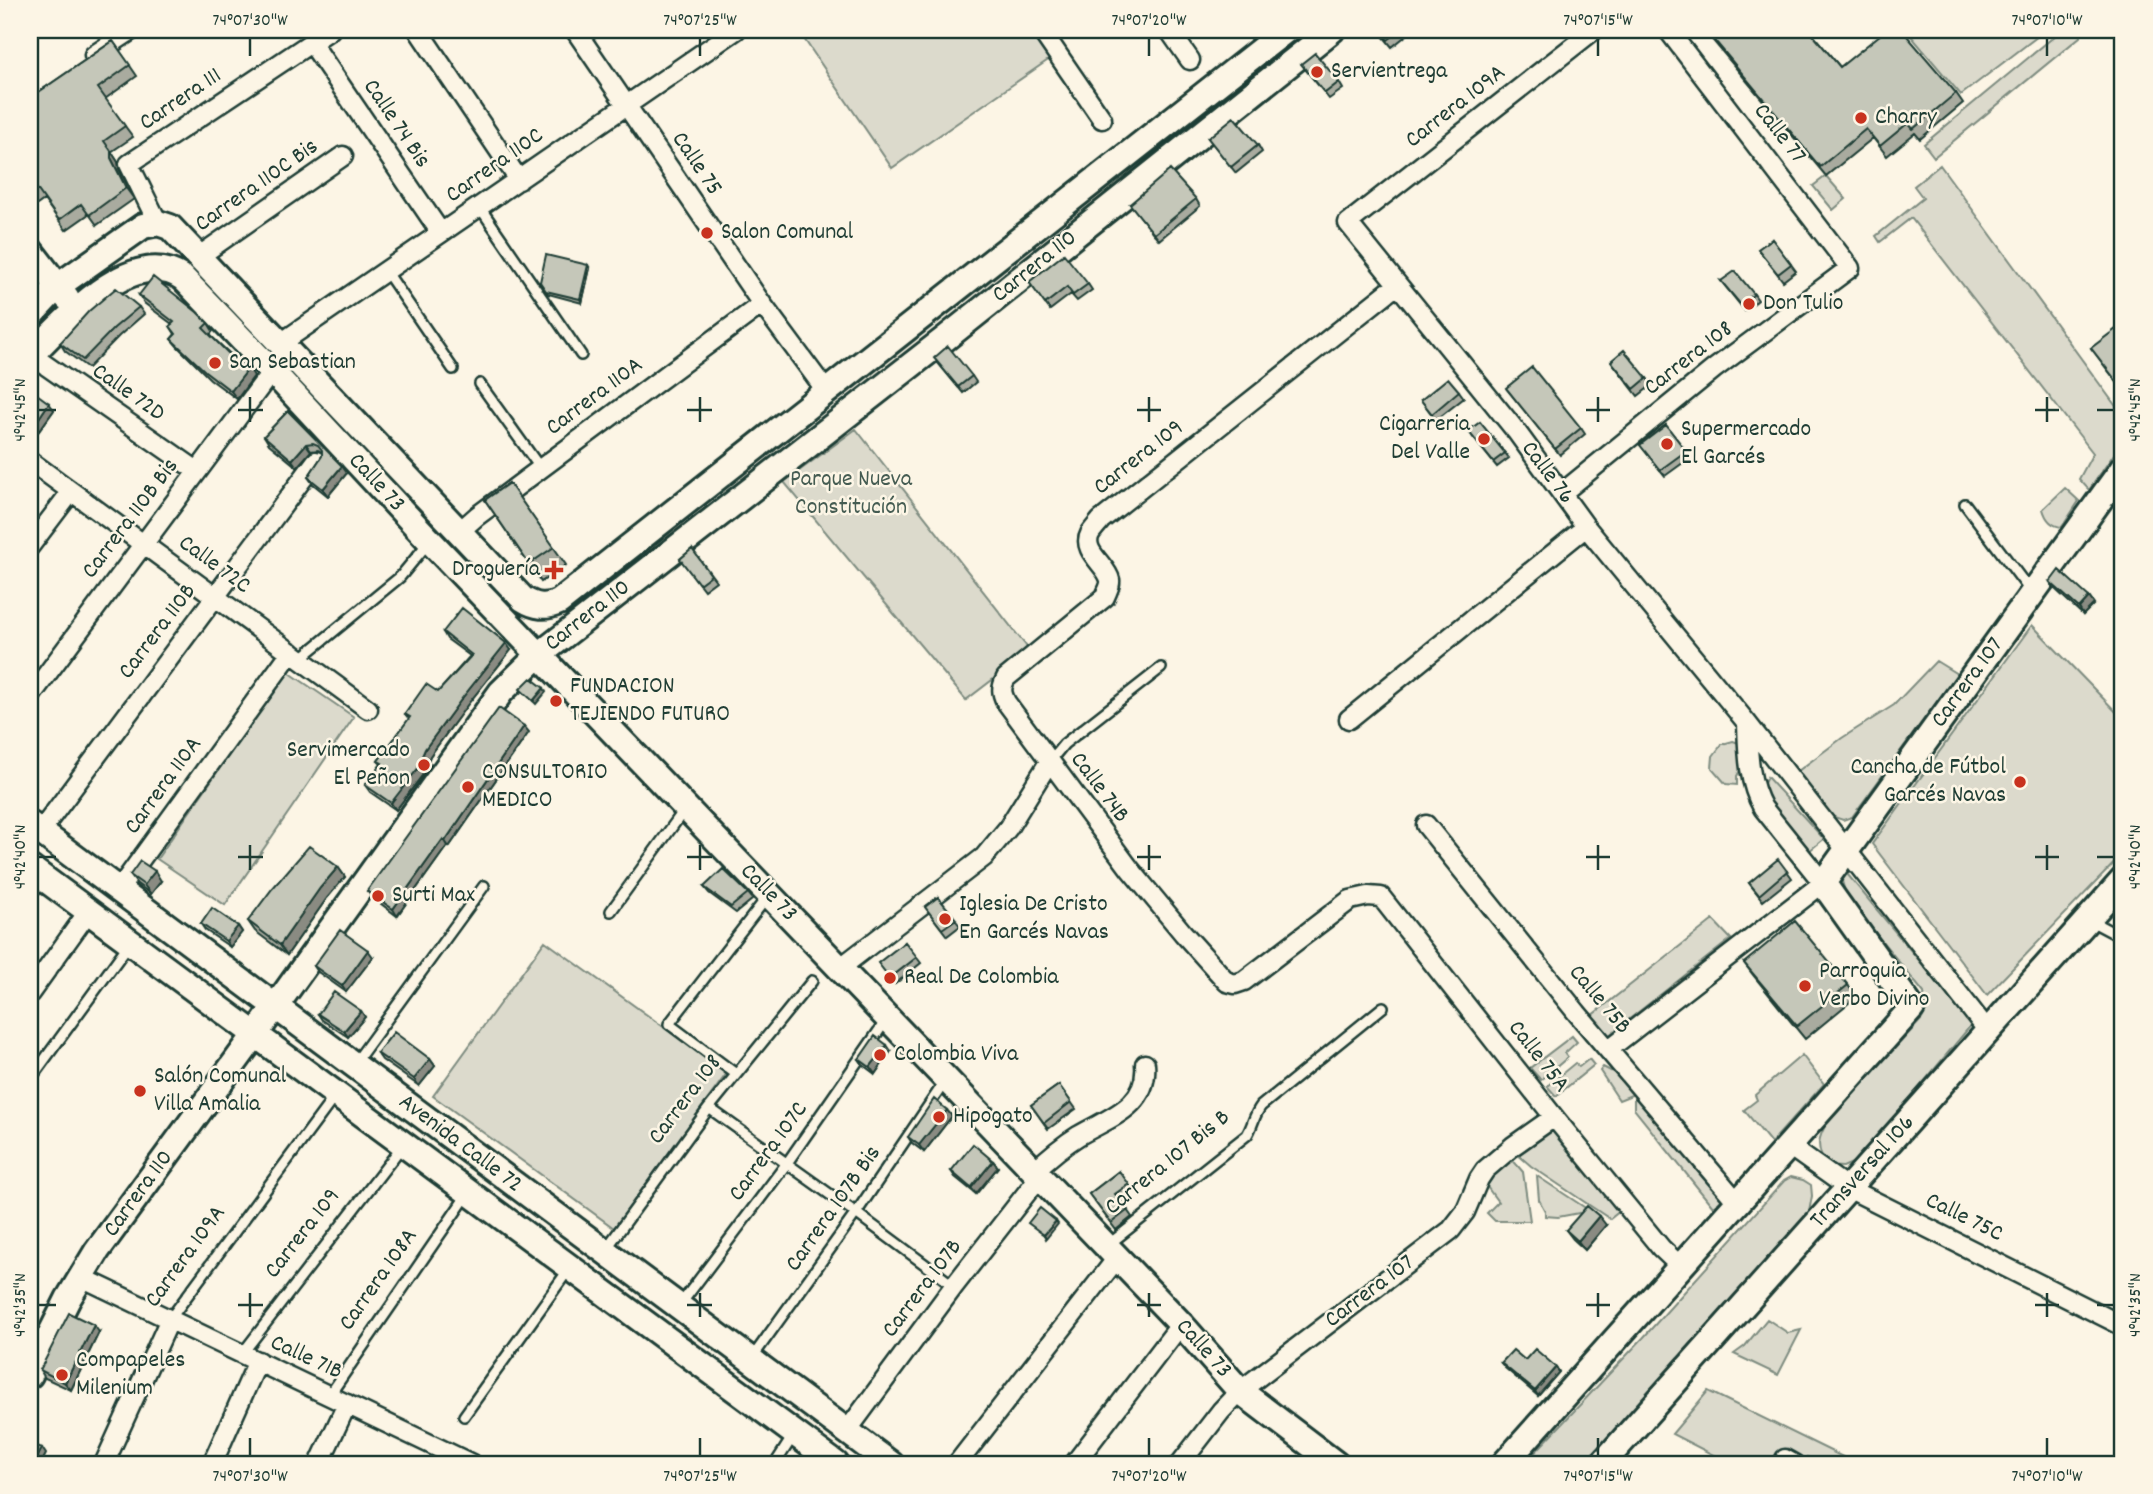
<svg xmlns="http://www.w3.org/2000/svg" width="2153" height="1494" viewBox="0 0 2153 1494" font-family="Dekko,sans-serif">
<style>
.green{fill:#dcdacc;stroke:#7e8c80;stroke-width:2}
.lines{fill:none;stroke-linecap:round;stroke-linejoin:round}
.lane-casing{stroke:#1f3d34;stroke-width:14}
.street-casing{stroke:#1f3d34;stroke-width:23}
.secondary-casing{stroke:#1f3d34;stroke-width:30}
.lane{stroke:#fcf5e5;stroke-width:9}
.street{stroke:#fcf5e5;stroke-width:18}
.secondary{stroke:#fcf5e5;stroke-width:24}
.wall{fill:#a9ab9f;stroke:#1f3d34;stroke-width:2}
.shaded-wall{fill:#8a8b82;stroke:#1f3d34;stroke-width:2}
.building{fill:#c5c7b9;stroke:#1f3d34;stroke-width:2}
.ticks{fill:none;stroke:#1f3d34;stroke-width:2.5}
.poi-dot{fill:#c8321e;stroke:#fcf5e5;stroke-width:2.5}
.labels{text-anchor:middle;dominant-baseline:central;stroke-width:5;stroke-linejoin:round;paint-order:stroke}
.poi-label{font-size:24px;fill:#1f3d34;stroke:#fcf5e5;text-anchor:start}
.street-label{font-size:24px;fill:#1f3d34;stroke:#fcf5e5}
.park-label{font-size:24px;fill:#455c52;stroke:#fcf5e5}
.neatline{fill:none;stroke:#1f3d34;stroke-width:2.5}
.ticks-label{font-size:18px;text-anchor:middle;fill:#1f3d34}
</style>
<rect width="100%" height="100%" fill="#fcf5e5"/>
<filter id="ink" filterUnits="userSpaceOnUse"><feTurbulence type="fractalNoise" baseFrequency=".0143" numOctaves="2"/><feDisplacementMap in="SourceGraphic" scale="14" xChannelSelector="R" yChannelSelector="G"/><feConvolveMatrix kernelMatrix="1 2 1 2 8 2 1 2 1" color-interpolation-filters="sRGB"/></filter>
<g filter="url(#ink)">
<path class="green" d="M798,30H1037L1054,56L892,168Z
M1906,30H2046L1961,95Z
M2062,30H2080L2081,36L1934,157L1924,144Z
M1940,165L2123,416V441L2089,490L2079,479L2093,453L1911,218L1880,242L1876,236L1923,198L1914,186Z
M1826,176L1846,199L1833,210L1813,186Z
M856,429L1030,651L966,700L784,482Z
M2065,488L2079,501L2062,527C2052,526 2046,520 2043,509Z
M2032,625L2123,719V854L1987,995L1872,844Z
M1936,661L1957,674L1852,817L1843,820L1828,815L1798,771L1842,738L1894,705Z
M287,671L354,717L225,905L157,859Z
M1733,741L1739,743L1745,761L1737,776V785L1726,784L1712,768L1713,756L1722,744Z
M1767,777L1824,839L1809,851L1790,833L1761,789Z
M1843,869L1972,1024L1859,1160L1843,1167L1826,1166C1816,1147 1817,1139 1828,1121L1922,1019L1926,1009L1924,993L1847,898L1841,878Z
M1713,920L1731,939L1608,1036L1591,1016Z
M545,941L727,1073L614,1228L433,1096Z
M1572,1036L1577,1042L1565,1053L1568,1057L1541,1080L1530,1068Z
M1802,1055L1824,1084L1771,1143L1744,1110L1757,1100L1755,1095Z
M1589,1059L1594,1065L1556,1096L1547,1086L1575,1063L1579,1067Z
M1603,1067L1630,1081L1725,1197L1713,1207L1634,1109V1094L1619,1100L1600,1071Z
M1553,1127L1621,1210L1610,1219L1531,1166L1516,1153Z
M1511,1158L1523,1172L1530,1221H1495L1487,1213L1498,1202L1482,1180Z
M1537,1176L1590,1211L1558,1217L1545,1216V1211L1539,1200Z
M1791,1177L1803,1180L1811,1185L1812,1196L1809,1212L1672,1374L1589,1464H1524L1643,1338L1784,1181Z
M1767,1319L1788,1333L1801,1330L1778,1375L1734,1354L1745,1346Z
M1708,1391L1857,1464H1821L1807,1457L1803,1462L1807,1464H1731L1672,1434Z"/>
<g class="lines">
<g class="lane-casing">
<path id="lane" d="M479,206L581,355
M386,271L453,369
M480,384L541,469
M1965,504L2031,592
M300,659L400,577L428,543
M1050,761L1064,744L1161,668
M611,911L685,809
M2091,921L2123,938
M355,1063L484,886
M34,1074L129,944
M736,1074L669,1024L768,896
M709,1108L856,1213L954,1286
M1108,1245L1247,1135C1253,1125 1254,1115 1261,1106L1383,1007
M606,1249L709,1108L812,981
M680,1305L787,1163L887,1019
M170,1319L335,1096
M242,1354L403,1145
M752,1358L856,1213L946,1080
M329,1396L467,1195
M464,1416L569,1269
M775,1464L793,1436"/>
</g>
<g class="street-casing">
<path id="street" d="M418,30L519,180
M575,30L762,304L827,392
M1041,30L1102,119
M1169,30L1190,60
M1594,30L1348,223L1516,431L1586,527L1747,723L1988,1031
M311,42L441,233
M94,55L132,30
M158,223L129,164L330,30
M198,257L343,156
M1397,285L1101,520C1098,524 1093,529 1090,534C1081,551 1107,565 1110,580C1111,586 1107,591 1105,597L1006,678C1001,688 1001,692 1006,702L1130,869L1183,933L1227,982L1235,984L1244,981L1350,900L1368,896L1381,897L1554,1117L1661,1248L1681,1267
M281,343L736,30
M31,355L197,471
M30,461L368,709
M1562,493L1714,369L1850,268L1668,30
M460,531L477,516L762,304
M30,546L71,492
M30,697L272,371
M1349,719L1586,527
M1426,825L1577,1013L1738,1203
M40,832L316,461
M125,881L291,652
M840,968L984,857L1008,828L1049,762
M30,993L88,912
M1609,1049L1823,883L1763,808C1748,781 1748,753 1747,723
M1789,1146L1848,1188L2123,1326
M1034,1171C1048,1158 1062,1146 1078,1136C1108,1118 1149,1107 1145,1064
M81,1277L472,1464
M847,1431L954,1286L1040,1176
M1785,1459L1794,1464
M104,1464L170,1319
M212,1464L258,1361
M319,1464L347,1404
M957,1464L1117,1258
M1074,1464L1181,1324
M1180,1464L1221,1411L1240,1391L1451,1230L1465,1212L1479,1179L1485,1170L1513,1146L1554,1117"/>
</g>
<g class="secondary-casing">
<path id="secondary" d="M30,250L67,298
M30,316L58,286L143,226L158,223L170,227L523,599C536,607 546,608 559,602L1286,30
M30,356C63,323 132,243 183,278L272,371L430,541L1181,1324L1240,1391L1336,1464
M30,824L891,1464
M30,868L836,1464
M30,1375L68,1299L97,1251L255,1035L501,692L539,655L946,338L1332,30
M1504,1464L1912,1008L1823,883L2123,468
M1602,1464L2123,880"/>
</g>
<use href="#lane" class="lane"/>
<use href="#street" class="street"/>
<use href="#secondary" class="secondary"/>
</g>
<path class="wall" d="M1378,30H1413L1392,47Z
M1704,30H1809L1840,67L1956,93L1963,103L1920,139L1915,133L1887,156L1873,138L1826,176Z
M113,41L137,76L105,99L133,137L111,152L118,162L119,169L134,199L97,225L89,214L66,230L44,200L30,210V98Z
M1306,70L1339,82L1343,89L1329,99Z
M1208,138L1258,145L1262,152L1236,173Z
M1196,199L1200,206L1159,240L1130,204Z
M1772,239L1796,271L1783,281L1763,255Z
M590,268L582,303L548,294L540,282Z
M1721,281L1754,294L1758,300L1745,311Z
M1029,282L1088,284L1092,290L1077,301L1071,294L1050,310Z
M139,295L208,323L213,331L210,335L254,376L237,399L210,379L177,346L171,339L175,334L170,326L172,324L144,303Z
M139,307L144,314L119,336L88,368L65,351L60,343Z
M2123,330V388L2122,389L2091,348Z
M1611,361L1647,378L1652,385L1638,396Z
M939,364L972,376L976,382L963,393Z
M1506,388L1581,428L1585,434L1560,455Z
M30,389L54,410L39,431L30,424Z
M1459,391L1464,398L1436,420L1421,400Z
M288,411L342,466L347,473L328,496L313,484L308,477L322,456V452L318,450L311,451L297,467L269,444L264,436Z
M1666,425L1691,457L1665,476L1640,445Z
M1472,436L1505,453L1509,458L1497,467Z
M509,483L566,565L541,582L485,500Z
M692,549L716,581L704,590L680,559Z
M2050,582L2089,597L2094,604L2083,615L2054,588Z
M443,632L511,650L468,704L430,756L428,761L430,765L396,810L370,792L365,785L381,764L378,761L409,719L405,714L438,692L470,656L447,639Z
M529,732L449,847L447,846L397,916L372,897L367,891Z
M338,867L345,877L327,898L287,955L255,931L248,921Z
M1787,871L1792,878L1763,901L1749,883Z
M130,875L161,881L151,894L137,884Z
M704,887L748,893L753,899L736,913L709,893Z
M938,897L960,926L947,936L925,907Z
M201,924L238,926L242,932L230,947L205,930Z
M905,942L921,963L895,984L883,969Z
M373,957L346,992L318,972L314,966Z
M1744,963L1848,985L1856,997L1805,1039L1753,975Z
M361,1011L365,1017L348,1037L322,1020L318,1014Z
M891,1051L875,1074L863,1065L859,1059Z
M377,1053L430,1059L435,1066L419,1086L382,1060Z
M1059,1085L1076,1109L1048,1129L1031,1105Z
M952,1116L924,1152L912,1143L908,1137Z
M993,1161L998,1167L976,1194L955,1177L951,1171Z
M1119,1171L1133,1190L1120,1200L1132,1217L1116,1230L1089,1194Z
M1606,1225L1585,1250L1573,1239L1566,1230Z
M99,1332L71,1390L45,1378L40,1370Z
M1501,1363L1556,1367L1559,1372L1538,1396L1505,1368Z"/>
<path class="shaded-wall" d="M111,151L118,162L119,169L134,199L126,188L111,158Z
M588,265L590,268L582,303L580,299Z
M249,368L254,376L237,399L231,391Z
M49,403L54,410L39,431L35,424Z
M306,444L311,451L297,467L292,460Z
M342,466L347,473L328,496L323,489Z
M2089,597L2094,604L2083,615L2079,608Z
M506,643L511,650L468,704L430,756L428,761L430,765L396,810L391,803L422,756L425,749L463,697Z
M544,688L546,692L536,704L533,701Z
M524,726L529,732L449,847L445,841Z
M443,839L447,846L397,916L393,909Z
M338,867L345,877L327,898L287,955L280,945L320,888Z
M155,871L161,881L151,894L144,885Z
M238,926L242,932L230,947L226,941Z
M368,950L373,957L346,992L342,986Z
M361,1011L365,1017L348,1037L344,1031Z
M887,1045L891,1051L875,1074L870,1067Z
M430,1059L435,1066L419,1086L414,1079Z
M947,1110L952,1116L924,1152L919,1145Z
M993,1161L998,1167L976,1194L971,1188Z
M1599,1216L1606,1225L1585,1250L1578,1241Z
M1056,1221L1058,1224L1046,1239L1044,1235Z
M94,1325L99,1332L71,1390L65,1383Z
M1556,1367L1559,1372L1538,1396L1535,1391Z
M42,1448L46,1454L41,1464H36L35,1462Z"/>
<path class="building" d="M1379,30H1401L1388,40Z
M1706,30H1809L1840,67L1886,30H1902L1956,93L1913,129L1908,123L1880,146L1866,129L1820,167Z
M113,41L130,65L98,88L125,126L104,141L111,151V158L126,188L89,215L81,204L59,220L37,189L30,195V98Z
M1315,53L1339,82L1325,93L1301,64Z
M1234,117L1258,145L1231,167L1208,138Z
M1170,170L1196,199L1154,234L1130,204Z
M1772,239L1791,264L1778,274L1758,249Z
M1064,254L1088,284L1073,295L1067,287L1045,304L1029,282Z
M546,255L588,265L580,299L546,291L540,282Z
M1735,271L1754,294L1741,305L1721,281Z
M153,277L197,312L208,323L203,328L234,359L235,357L249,368L231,391L205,371L171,339L176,334L170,326L174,322L139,295Z
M116,288L139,307L114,328L83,360L60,343L89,311Z
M2120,326L2123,330V379L2118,383L2091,348Z
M948,346L972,376L958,387L934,358Z
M1624,350L1647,378L1634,389L1611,361Z
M1532,367L1581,428L1555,449L1506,388Z
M1448,378L1459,391L1432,414L1421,400Z
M30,389L49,403L35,424L30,421Z
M288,411L342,466L323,489L308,477L322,456V450L318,445L313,443L306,444L292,460L264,436Z
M1480,422L1505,453L1493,462L1468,431Z
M1666,425L1686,451L1660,470L1640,445Z
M509,483L554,547L529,564L485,500Z
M692,549L711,575L699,584L680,559Z
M2059,570L2089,597L2079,608L2050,582Z
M462,608L506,643L463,697L425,749L422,756L426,758L391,803L365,785L382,763L378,761L410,717L405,714L426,684L438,692L472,655L443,632Z
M531,678L544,688L533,701L520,689Z
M499,708L524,726L445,841L443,839L393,909L367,891Z
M309,846L338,867L320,888L280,945L248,921L272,889Z
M1778,859L1787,871L1759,895L1749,883Z
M140,861L155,871L144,885L130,875Z
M723,869L748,893L731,907L704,887Z
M938,897L956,919L942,929L925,907Z
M212,908L238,926L226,941L201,924Z
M1795,921L1848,985L1797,1026L1744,963Z
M340,930L368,950L342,986L314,966Z
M905,942L917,957L890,978L878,963Z
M334,992L361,1011L344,1031L318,1014Z
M394,1032L430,1059L414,1079L377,1053Z
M875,1036L887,1045L870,1067L859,1059Z
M1059,1085L1071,1102L1044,1123L1031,1105Z
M934,1099L947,1110L919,1145L908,1137Z
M973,1144L993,1161L971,1188L951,1171Z
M1119,1171L1129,1184L1115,1194L1128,1210L1111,1223L1089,1194Z
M1587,1206L1599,1216L1578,1241L1566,1230Z
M1040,1208L1056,1221L1044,1235L1028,1223Z
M69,1313L94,1325L65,1383L40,1370Z
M1535,1349L1556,1367L1535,1391L1501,1363L1513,1350L1525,1360Z
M30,1443L42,1448L35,1462L30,1460Z"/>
</g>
<path class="ticks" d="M250,38V56M700,38V56M1149,38V56M1598,38V56M2047,38V56M250,397V422M700,397V422M1149,397V422M1598,397V422M2047,397V422M38,410H56M238,410H263M687,410H712M1137,410H1161M1586,410H1610M2035,410H2059M2097,410H2114M250,845V870M700,845V870M1149,845V870M1598,845V870M2047,845V870M38,857H56M238,857H263M687,857H712M1137,857H1161M1586,857H1610M2035,857H2059M2097,857H2114M250,1293V1317M700,1293V1317M1149,1293V1317M1598,1293V1317M2047,1293V1317M38,1305H56M238,1305H263M687,1305H712M1137,1305H1161M1586,1305H1610M2035,1305H2059M2097,1305H2114M250,1438V1456M700,1438V1456M1149,1438V1456M1598,1438V1456M2047,1438V1456"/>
<g class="poi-dot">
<circle cx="1317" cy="72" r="7"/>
<circle cx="1861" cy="118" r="7"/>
<circle cx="707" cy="233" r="7"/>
<circle cx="1749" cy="304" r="7"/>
<circle cx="215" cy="363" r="7"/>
<circle cx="1484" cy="439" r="7"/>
<circle cx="1667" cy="444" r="7"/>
<path d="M550.5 559.5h7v7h7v7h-7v7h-7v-7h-7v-7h7z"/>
<circle cx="556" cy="701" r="7"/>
<circle cx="424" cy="765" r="7"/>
<circle cx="2020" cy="782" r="7"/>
<circle cx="468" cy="787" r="7"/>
<circle cx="378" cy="896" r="7"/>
<circle cx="945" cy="919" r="7"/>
<circle cx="890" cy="978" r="7"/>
<circle cx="1805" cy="986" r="7"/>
<circle cx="880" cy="1055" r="7"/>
<circle cx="140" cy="1091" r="7"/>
<circle cx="939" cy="1117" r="7"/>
<circle cx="62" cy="1375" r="7"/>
</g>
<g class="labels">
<g class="poi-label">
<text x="1331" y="72">Servientrega</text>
<text x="1875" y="118">Charry</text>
<text x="721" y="233">Salon Comunal</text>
<text x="1763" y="304">Don Tulio</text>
<text x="229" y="363">San Sebastian</text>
<text x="1470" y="425" text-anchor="end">Cigarreria<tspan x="1470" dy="28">Del Valle</tspan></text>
<text x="1681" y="430">Supermercado<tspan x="1681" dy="28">El Garcés</tspan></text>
<text x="540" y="570" text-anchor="end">Droguería</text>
<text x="570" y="687">FUNDACION<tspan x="570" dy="28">TEJIENDO FUTURO</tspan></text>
<text x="410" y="751" text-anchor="end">Servimercado<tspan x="410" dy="28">El Peñon</tspan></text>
<text x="2006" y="768" text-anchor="end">Cancha de Fútbol<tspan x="2006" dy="28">Garcés Navas</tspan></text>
<text x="482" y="773">CONSULTORIO<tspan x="482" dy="28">MEDICO</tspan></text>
<text x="392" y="896">Surti Max</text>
<text x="959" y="905">Iglesia De Cristo<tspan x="959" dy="28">En Garcés Navas</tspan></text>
<text x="1819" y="972">Parroquia<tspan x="1819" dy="28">Verbo Divino</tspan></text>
<text x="904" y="978">Real De Colombia</text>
<text x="894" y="1055">Colombia Viva</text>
<text x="154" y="1077">Salón Comunal<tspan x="154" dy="28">Villa Amalia</tspan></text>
<text x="953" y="1117">Hipogato</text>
<text x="76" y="1361">Compapeles<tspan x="76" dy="28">Milenium</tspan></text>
</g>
<g class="street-label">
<text transform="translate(181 100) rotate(-34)">Carrera 111</text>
<text transform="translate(1456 107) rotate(-38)">Carrera 109A</text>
<text transform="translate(396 124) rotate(56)">Calle 74 Bis</text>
<text transform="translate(1779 134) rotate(52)">Calle 77</text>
<text transform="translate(696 164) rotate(56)">Calle 75</text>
<text transform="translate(495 166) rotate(-35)">Carrera 110C</text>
<text transform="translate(257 186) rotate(-35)">Carrera 110C Bis</text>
<text transform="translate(1035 267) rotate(-39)">Carrera 110</text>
<text transform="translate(1689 359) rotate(-38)">Carrera 108</text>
<text transform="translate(128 393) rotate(35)">Calle 72D</text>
<text transform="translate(595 397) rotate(-37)">Carrera 110A</text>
<text transform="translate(1139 458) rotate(-38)">Carrera 109</text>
<text transform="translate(1547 473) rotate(53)">Calle 76</text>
<text transform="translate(376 483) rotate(47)">Calle 73</text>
<text transform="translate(131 519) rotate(-53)">Carrera 110B Bis</text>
<text transform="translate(214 565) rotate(36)">Calle 72C</text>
<text transform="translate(588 616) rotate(-38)">Carrera 110</text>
<text transform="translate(158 632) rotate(-53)">Carrera 110B</text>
<text transform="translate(1968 683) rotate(-54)">Carrera 107</text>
<text transform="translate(164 786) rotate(-54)">Carrera 110A</text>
<text transform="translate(1099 788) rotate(53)">Calle 74B</text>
<text transform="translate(768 893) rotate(46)">Calle 73</text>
<text transform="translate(1599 1000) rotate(50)">Calle 75B</text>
<text transform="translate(1538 1057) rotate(52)">Calle 75A</text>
<text transform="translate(686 1100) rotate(-53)">Carrera 108</text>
<text transform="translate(460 1144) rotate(37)">Avenida Calle 72</text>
<text transform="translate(769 1152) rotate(-54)">Carrera 107C</text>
<text transform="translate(1168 1163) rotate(-39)">Carrera 107 Bis B</text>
<text transform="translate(1863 1172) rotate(-48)">Transversal 106</text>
<text transform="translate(139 1194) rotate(-54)">Carrera 110</text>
<text transform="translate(834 1209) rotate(-55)">Carrera 107B Bis</text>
<text transform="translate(1964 1218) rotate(26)">Calle 75C</text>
<text transform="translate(303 1234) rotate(-52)">Carrera 109</text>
<text transform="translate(186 1257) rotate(-54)">Carrera 109A</text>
<text transform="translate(379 1280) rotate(-55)">Carrera 108A</text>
<text transform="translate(923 1289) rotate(-53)">Carrera 107B</text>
<text transform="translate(1370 1292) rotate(-37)">Carrera 107</text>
<text transform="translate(1203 1349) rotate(48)">Calle 73</text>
<text transform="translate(306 1358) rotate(25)">Calle 71B</text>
</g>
<g class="park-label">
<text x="851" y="480">Parque Nueva<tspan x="851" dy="28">Constitución</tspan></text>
</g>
</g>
<rect width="2153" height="1494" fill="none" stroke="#fcf5e5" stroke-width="77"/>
<rect x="38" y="38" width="2076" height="1418" class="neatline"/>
<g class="ticks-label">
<text x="250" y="25">74°07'30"W</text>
<text x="700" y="25">74°07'25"W</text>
<text x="1149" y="25">74°07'20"W</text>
<text x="1598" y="25">74°07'15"W</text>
<text x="2047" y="25">74°07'10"W</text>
<text transform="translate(19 410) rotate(-90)" y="6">4°42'45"N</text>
<text transform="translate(2134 410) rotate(-90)" y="6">4°42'45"N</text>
<text transform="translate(19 857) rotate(-90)" y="6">4°42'40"N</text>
<text transform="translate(2134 857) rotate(-90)" y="6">4°42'40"N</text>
<text transform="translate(19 1305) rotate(-90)" y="6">4°42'35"N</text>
<text transform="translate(2134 1305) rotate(-90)" y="6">4°42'35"N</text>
<text x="250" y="1481">74°07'30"W</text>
<text x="700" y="1481">74°07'25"W</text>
<text x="1149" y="1481">74°07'20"W</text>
<text x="1598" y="1481">74°07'15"W</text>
<text x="2047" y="1481">74°07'10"W</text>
</g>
</svg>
